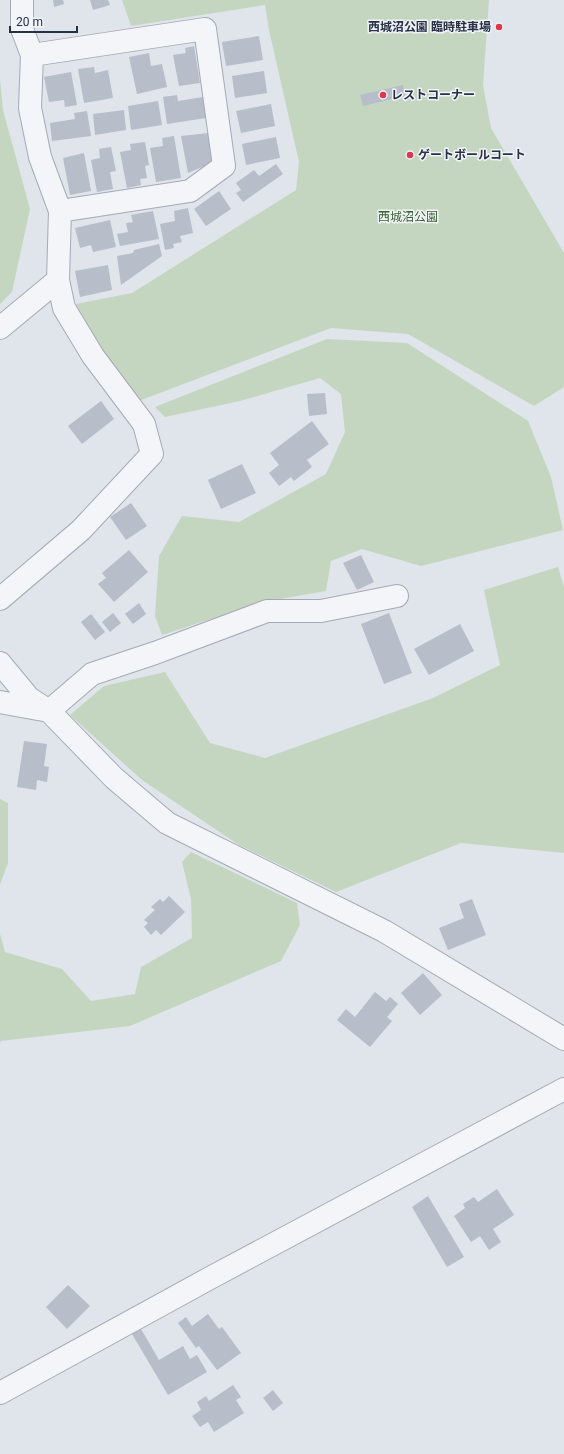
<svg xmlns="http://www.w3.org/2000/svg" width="564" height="1454" viewBox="0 0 564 1454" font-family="Roboto,'Noto Sans JP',sans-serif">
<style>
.green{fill:#c5d6c0}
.building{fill:#b7bdc9}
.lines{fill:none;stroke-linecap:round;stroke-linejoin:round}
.minor-casing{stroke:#a5aab6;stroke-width:24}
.minor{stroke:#f3f5f8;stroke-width:22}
.poi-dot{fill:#dd374b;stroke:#f0f3f8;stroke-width:1.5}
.labels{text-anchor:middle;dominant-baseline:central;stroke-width:3;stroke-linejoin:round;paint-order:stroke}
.poi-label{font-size:12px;font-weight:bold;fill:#273044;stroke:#f0f3f8;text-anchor:start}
.park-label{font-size:12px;fill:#3a6132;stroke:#f0f3f8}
</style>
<rect width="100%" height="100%" fill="#e0e4eb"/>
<path class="green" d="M122,0H489L483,85L491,128L564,253V387L534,406L408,334L331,328L136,402L92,346L76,304L132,293L296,190L299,162L269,30L265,5L131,26Z
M0,79L3,110L30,209L12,292L0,304Z
M327,339L407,343L528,421L551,477L563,530L421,566L362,549L331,561L326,591L263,602L162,635L155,616L159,556L182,516L239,522L326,474L345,432L341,394L320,378L240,401L165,417L155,407Z
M558,567L564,587V853L461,843L336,892L239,845L142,780L70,715L104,686L165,672L210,743L265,758L433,698L500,665L484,590Z
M0,799L8,803V863L0,885Z
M191,852L297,903L300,925L281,961L130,1026L1,1041L0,1043V934L5,952L62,969L91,1001L135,994L141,967L192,938L191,899L182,862Z"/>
<path class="building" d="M53,0H63L64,4L54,7Z
M90,0H108L110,5L93,10Z
M259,36L263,60L226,66L222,42Z
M194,46L200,83L179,86L173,55L186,53L185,48Z
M149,53L151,66L162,64L167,87L137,94L129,57Z
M94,67L95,73L108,70L113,98L84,103L78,69Z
M264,71L267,93L235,98L232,76Z
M71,72L77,105L65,107L64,100L49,102L44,77Z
M403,85L405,96L363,106L360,95Z
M177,95L178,101L203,97L206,118L167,124L163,97Z
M158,101L162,125L131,130L128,106Z
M271,104L275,126L241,133L236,111Z
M124,110L126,130L95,135L93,114Z
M87,111L91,136L52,141L50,123L75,119L74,113Z
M209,133L214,162L188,173L181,136Z
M174,136L181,178L156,182L150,148L163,146L162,138Z
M276,137L280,158L246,165L242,144Z
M145,142L149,165L145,166L147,178L140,179L141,185L127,188L120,152L131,150L130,144Z
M111,147L116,171L110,172L113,189L97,192L91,160L100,158L99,149Z
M84,153L91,191L70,195L63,158Z
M276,164L283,174L243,202L236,193L241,190L236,183L254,170L259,176Z
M219,191L231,209L206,226L194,209Z
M188,208L193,233L180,236L182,242L173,244L174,248L165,250L160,224L175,221L174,211Z
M153,211L159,239L120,246L117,234L128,232L126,223L133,222L131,215Z
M110,220L116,247L93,252L91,245L80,248L75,228Z
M159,244L162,256L121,285L117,256L133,253L134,250Z
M108,265L112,290L80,297L75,271Z
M325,393L327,414L309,416L307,394Z
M101,401L114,419L82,444L68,426Z
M312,421L329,444L307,460L312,467L294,481L291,477L279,486L269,473L279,465L270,453Z
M242,464L256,493L221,509L208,480Z
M131,503L147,526L126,540L110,517Z
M129,550L148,572L114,602L98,584L106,578L102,573Z
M361,555L374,582L357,590L343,563Z
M139,603L146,614L133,624L125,614Z
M113,613L121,623L110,632L102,622Z
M389,613L412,673L384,684L361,624Z
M91,614L105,632L95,640L81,622Z
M460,624L474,651L429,675L414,649Z
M24,741L47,744L44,766L49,767L47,782L37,780L36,790L17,787Z
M169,896L185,912L161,935L156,930L151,935L144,927L148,923L144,920L155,910L151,907L160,899L163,902Z
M472,899L486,935L448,950L439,928L464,918L459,904Z
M423,973L442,995L420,1015L401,993Z
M375,992L386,1001L390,997L398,1004L387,1017L392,1021L370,1047L337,1020L346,1009L355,1017Z
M497,1189L514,1215L493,1229L501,1242L489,1250L480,1236L471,1242L454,1216L465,1208L463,1204L474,1197L478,1202Z
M428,1196L464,1257L447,1267L412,1207Z
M68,1285L90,1306L67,1329L46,1307Z
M208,1314L219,1329L222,1327L241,1353L217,1370L199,1346L196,1348L178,1323L186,1317L192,1326Z
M141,1329L159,1360L183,1346L190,1359L197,1355L207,1372L168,1395L132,1334Z
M233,1385L241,1397L236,1400L244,1413L214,1432L208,1422L200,1427L192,1416L201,1410L197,1402L206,1396L209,1401Z
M273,1390L283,1403L273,1411L263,1398Z"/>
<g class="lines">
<g class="minor-casing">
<path id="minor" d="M32,55L205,29L224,166L190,191L60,211
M0,328L58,280
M0,599L81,530L152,454L144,424L93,356L64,308L58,280L60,211L40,157L30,108L32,55L22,29V0
M0,663L29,698L49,711L114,778L167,823L384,931L564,1039
M0,702L49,711L92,674L155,653L267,611H321L397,596
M0,1393L210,1278L564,1089"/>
</g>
<use href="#minor" class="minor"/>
</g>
<g class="poi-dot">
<circle cx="499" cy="27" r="4"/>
<circle cx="383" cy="95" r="4"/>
<circle cx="410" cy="155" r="4"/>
</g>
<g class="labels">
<g class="poi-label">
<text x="491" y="27" text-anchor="end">西城沼公園 臨時駐車場</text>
<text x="391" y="95">レストコーナー</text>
<text x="418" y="155">ゲートボールコート</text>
</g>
<g class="park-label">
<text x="408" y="217">西城沼公園</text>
</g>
</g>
<path d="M10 26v6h67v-6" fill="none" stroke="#273044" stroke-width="2"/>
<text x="16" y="26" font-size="12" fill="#273044" stroke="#f0f3f8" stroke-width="3" paint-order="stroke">20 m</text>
</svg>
